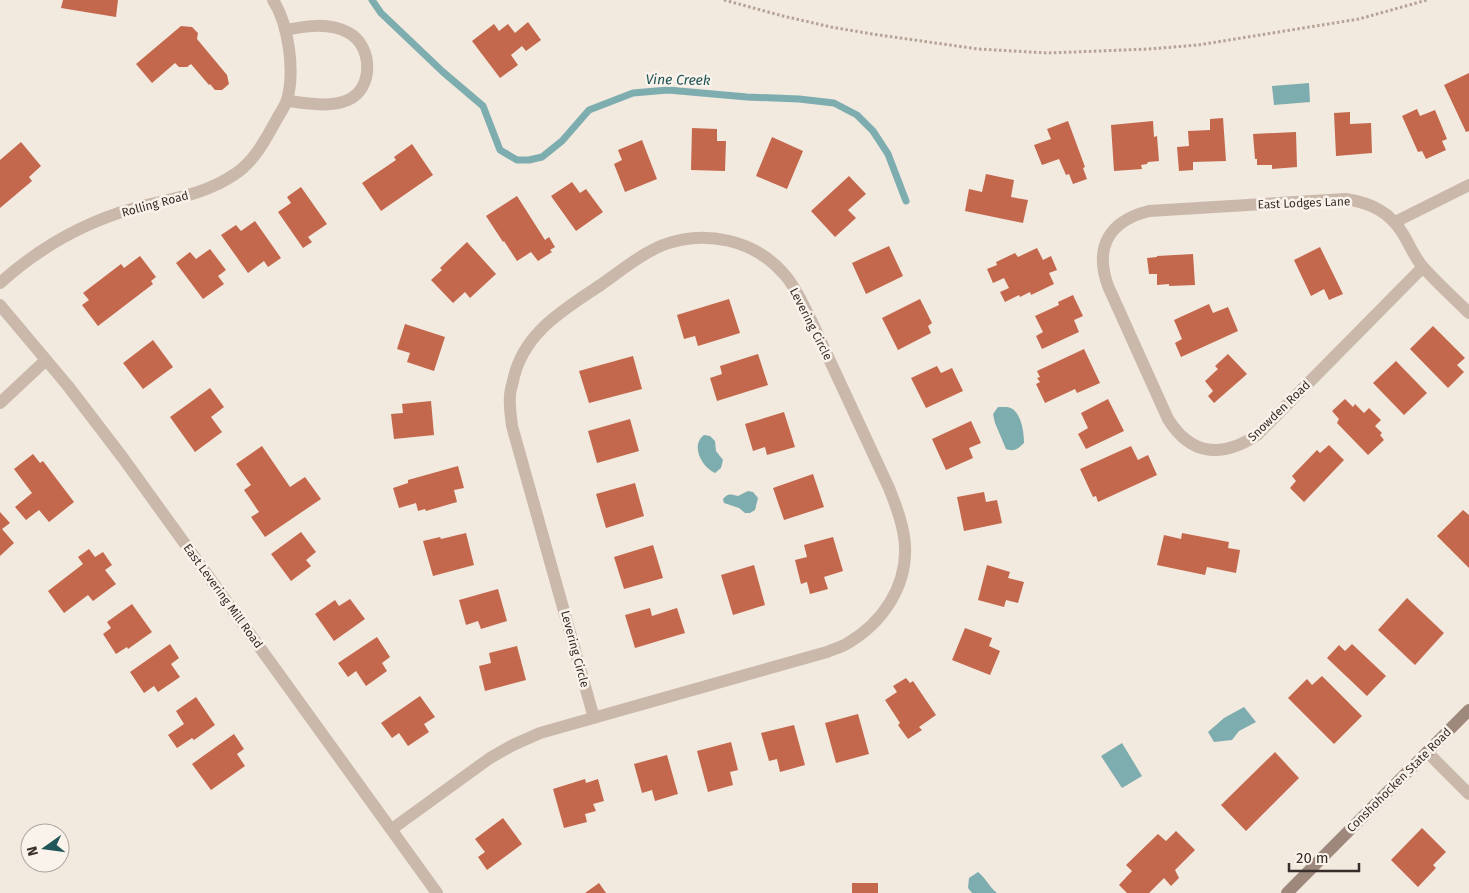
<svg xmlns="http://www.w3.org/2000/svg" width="1469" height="893" viewBox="0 0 1469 893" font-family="'Fira Sans',sans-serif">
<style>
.water{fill:#7eadaf}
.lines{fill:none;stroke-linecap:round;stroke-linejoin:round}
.stream{stroke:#7eadaf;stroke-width:7}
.building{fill:#c3684c}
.path{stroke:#b6a395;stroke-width:3;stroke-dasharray:2.5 2.5;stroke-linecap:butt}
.minor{stroke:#cab9ab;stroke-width:12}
.tertiary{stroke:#cab9ab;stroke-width:12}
.secondary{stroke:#9e887c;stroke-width:12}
.labels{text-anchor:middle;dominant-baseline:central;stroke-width:5;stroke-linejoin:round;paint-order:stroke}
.street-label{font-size:12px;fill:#382e2a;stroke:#faf3eb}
.water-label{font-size:14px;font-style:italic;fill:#205659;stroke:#faf3eb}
</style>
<rect width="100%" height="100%" fill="#f2e9df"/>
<path class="water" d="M1309,83L1310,102L1274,105L1272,86Z
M998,407C1003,407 1010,406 1014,410C1022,418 1024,433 1024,443C1018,449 1014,452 1006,449L995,423L993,414Z
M704,435L710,436L715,441L716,451L723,460L721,468L715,473C702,467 690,446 704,435Z
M748,491L753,492L758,498L755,510L750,513H745L739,508L724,503L723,499C728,493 730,494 738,496Z
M1244,707L1256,722L1239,731L1232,740L1214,742L1208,732L1224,718Z
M1122,743L1142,776L1122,788L1101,756Z
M978,872C986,878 989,887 997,893H972L968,888L969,878Z"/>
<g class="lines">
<path class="stream" d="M372,0L381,13L443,72L483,106L500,150L517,160H529L542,157L562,141L589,110L633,93L668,90L747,97L799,99L834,103L857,115L873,131L888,154L906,201"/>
</g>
<path class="building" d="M63,0H118L116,17L61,8Z
M528,22L541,40L526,51L522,46L511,55L518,65L500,78L472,41L494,24L499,31L508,24L515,33Z
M181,26L192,27L198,33L197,39L227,75L229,84L222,90H215L210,84L209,85L191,64L187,67H179L175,63L152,83L136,64Z
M1469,73V131L1466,132L1444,85Z
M1417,109L1420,116L1435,110L1447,139L1442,141L1446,150L1426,159L1422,151L1418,152L1402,116Z
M1350,112V124L1371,123L1372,153L1336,156L1334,113Z
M1223,118L1226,161L1193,162V170L1179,171L1177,147L1189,146L1188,131L1210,130V119Z
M1068,121L1085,167L1083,168L1087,179L1073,184L1069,174L1066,175L1059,159L1042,165L1034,145L1051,139L1047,129Z
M1153,121L1154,137L1157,136L1159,161L1148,162L1147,164L1141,165L1142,169L1114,171L1111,125Z
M692,128L717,129V141H726L725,171L691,170Z
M1296,132L1297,167L1272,169V165H1257V159H1255L1253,134Z
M772,137L803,151L787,189L756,176Z
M642,140L657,179L625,192L614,164L622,160L618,150Z
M21,142L41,166L29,177L32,181L0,208V160Z
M412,144L433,175L381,211L362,183L396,160L394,157Z
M986,174L1014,180L1011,197L1028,200L1023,223L965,211L969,189L982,192Z
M849,176L866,194L848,210L856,218L835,237L811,211Z
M572,182L580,193L586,189L603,212L576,231L551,196Z
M301,187L327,224L308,237L312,242L303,248L278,212L291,203L287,197Z
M517,196L545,240L549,237L555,247L550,250L552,252L538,261L531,252L517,261L504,241L503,242L486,216Z
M255,221L281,258L268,267L264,261L248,273L221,235L236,225L241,231Z
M467,242L496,274L470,298L465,292L453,303L431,280L442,270L440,268Z
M889,246L903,276L866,294L852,263Z
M1320,247L1343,294L1329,300L1324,289L1311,296L1294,260Z
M1037,248L1043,260L1051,256L1057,270L1049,273L1054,284L1031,295L1030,292L1020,297L1019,295L1005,302L1000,292L1009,288L1004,278L993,283L987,269L997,265L996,262L1015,253L1018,257Z
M210,249L226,270L218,276L224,284L203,299L176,263L190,252L196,259Z
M1193,254L1195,285L1169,286V284L1157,285V274H1149L1147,258L1157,257V256Z
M140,256L156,277L151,281L153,284L98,326L82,305L89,300L83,293L121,264L124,268Z
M1073,295L1083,316L1074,320L1079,332L1042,349L1036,336L1043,332L1035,316L1059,305L1058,302Z
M729,299L740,333L698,346L695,336L684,339L677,315Z
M920,299L932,323L928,326L931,333L898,350L882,318Z
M1209,304L1213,313L1228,307L1238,331L1181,357L1175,343L1182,339L1174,320Z
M405,324L445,337L434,371L407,362L410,353L397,349Z
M1433,326L1465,358L1457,365L1464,372L1448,388L1410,349Z
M153,340L173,367L143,389L123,363Z
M1084,349L1100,383L1077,393L1075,389L1045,403L1036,384L1040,382L1037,378L1040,377L1037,371Z
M758,354L768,385L717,401L710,378L722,374L720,366Z
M1228,354L1247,374L1214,403L1208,396L1213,391L1205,381L1218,369L1215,366Z
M633,356L642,389L589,403L579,371Z
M1396,361L1427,393L1404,415L1373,383Z
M937,366L941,373L952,368L963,391L926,408L911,378Z
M210,388L224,407L211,417L222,432L195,452L170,417Z
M1108,399L1124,431L1086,449L1078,434L1088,428L1081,413Z
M1345,399L1353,407L1355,404L1364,413L1369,408L1381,420L1375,426L1382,433L1380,435L1384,440L1368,455L1337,423L1339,419L1332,411Z
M431,401L434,435L394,439L391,414L403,413L402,404Z
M784,412L795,447L767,455L765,447L753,451L745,424Z
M630,419L639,451L597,463L588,431Z
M971,421L981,443L969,448L973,458L946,470L932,439Z
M1329,445L1344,460L1304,502L1290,488L1296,481L1292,476L1317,450L1320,453Z
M262,446L290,487L305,477L321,499L265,537L251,517L259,512L244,490L251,485L236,464Z
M1131,446L1138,460L1148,455L1157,475L1098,502L1096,496L1093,497L1080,469Z
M33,454L40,463L43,461L74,502L49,522L39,510L26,520L15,507L32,493L14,469Z
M458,466L464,488L454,490L457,502L426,511L425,509L418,511L416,503L399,508L393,488L408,483V480Z
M813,474L824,507L784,520L773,488Z
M635,483L644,516L606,528L596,494Z
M984,492L986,502L997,500L1002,523L964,531L957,497Z
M1463,510L1469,515V568L1437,536Z
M0,512L10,523L2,529L14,543L0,556Z
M301,532L316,552L306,560L311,566L291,581L271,554Z
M466,533L474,565L433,576L423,541L440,537L441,539Z
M1182,533L1229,542L1228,548L1240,550L1236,573L1207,567L1205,575L1157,565L1164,535L1181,539Z
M833,537L843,571L824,577L828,589L810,594L807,582L801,584L795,560L807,557L804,545Z
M653,545L663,578L624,589L614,557Z
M89,549L95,557L103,552L112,565L105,570L116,584L93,601L88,595L64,613L48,591L83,564L78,557Z
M754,565L765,605L733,615L721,575Z
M987,565L1010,572L1008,578L1024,582L1018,603L1006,600L1004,607L978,600Z
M498,589L507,621L481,629L478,621L466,625L459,600Z
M1407,598L1444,633L1415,665L1378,630Z
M350,599L365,619L334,641L315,614L335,600L339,606Z
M132,604L152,632L128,649L127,647L116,654L103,634L111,628L107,622Z
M650,608L652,616L677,608L685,633L635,648L625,615Z
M965,628L992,638L989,646L1000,651L990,675L952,660Z
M377,637L390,657L382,663L387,671L366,686L356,671L348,677L338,663Z
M170,644L179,658L171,664L180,677L158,692L154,686L144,693L130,672Z
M1352,644L1386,676L1367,696L1327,658L1339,645L1345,651Z
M517,646L526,680L485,691L479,666L491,663L489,653Z
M1322,676L1362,716L1334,744L1288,698L1307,679L1312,685Z
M906,678L910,683L913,681L936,715L919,727L922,730L908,739L898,725L900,723L885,700L897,692L893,686Z
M420,696L435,717L424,724L429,732L408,746L399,733L392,738L381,723Z
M196,697L215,725L194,740L192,738L177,748L168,735L184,724L176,711Z
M858,714L869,754L836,763L825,723Z
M794,725L805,765L780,772L777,759L769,761L761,733Z
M234,734L244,749L237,754L245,766L211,790L192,764Z
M731,742L738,770L730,772L733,785L708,792L697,751Z
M1275,752L1299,778L1246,831L1221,805Z
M667,755L678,794L655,801L652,790L642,793L634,764Z
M585,779L586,783L598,779L604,801L593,804L596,811L585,814L587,822L564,828L553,789Z
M503,818L522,844L487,870L478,857L485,852L475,839Z
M1422,828L1446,852L1433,865L1436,868L1418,887L1391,860Z
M1176,831L1195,850L1175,870L1179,878L1171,886L1164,878L1149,893H1127L1119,885L1132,871L1126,865L1158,834L1166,841Z
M599,883L606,893H585Z
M852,883H878V893H852Z"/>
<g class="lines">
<path class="path" d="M724,0L783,16L831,27L872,34L978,49L1048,53L1149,49L1198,45L1359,19L1427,0"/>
<path class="minor" d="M285,30C307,26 329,22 349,33C373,46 374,89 348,100C329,108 307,103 287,101
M1395,222L1469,185
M1423,267L1257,435C1222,458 1191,456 1168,419L1108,286C1094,247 1109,221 1149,211L1346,199C1371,203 1390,212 1403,234C1410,245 1414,257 1423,267C1437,283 1454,298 1469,313
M0,283C39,248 84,222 135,208C169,199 205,195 235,174C255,161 267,137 278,117C281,112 285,106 287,100C295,72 289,25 273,0
M0,403L46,360
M1427,752L1469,794
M392,829L490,758L513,745L540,733L827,652C834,649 842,647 848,643C882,623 907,587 905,546C904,526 896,506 889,488L811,320C803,305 796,287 784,274C755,240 705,229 663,245C641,254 622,270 602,284C564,310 523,332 513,381C512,386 510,391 510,396C509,406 511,416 512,426L594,718"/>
<path class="tertiary" d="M0,305L68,386L123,458L437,893"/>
<path class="secondary" d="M1287,893L1469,710"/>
</g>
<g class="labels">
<g class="street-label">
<text transform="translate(1304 203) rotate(-2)">East Lodges Lane</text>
<text transform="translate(155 204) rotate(-15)">Rolling Road</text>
<text transform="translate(811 324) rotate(63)">Levering Circle</text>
<text transform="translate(1279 411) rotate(-44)">Snowden Road</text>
<text transform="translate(223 596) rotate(54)">East Levering Mill Road</text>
<text transform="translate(575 649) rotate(75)">Levering Circle</text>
<text transform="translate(1399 780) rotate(-45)">Conshohocken State Road</text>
</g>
<g class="water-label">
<text transform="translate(678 80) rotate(1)">Vine Creek</text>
</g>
</g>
<g transform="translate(45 848) rotate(256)"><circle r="24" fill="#faf3eb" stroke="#aca49e"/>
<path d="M0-4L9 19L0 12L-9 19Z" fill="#205659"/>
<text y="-8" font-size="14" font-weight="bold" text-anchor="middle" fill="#382e2a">N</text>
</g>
<path d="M1289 863v8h70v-8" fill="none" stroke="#382e2a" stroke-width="2.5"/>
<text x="1296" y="863" font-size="15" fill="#382e2a" stroke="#faf3eb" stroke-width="4" paint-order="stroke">20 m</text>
</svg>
